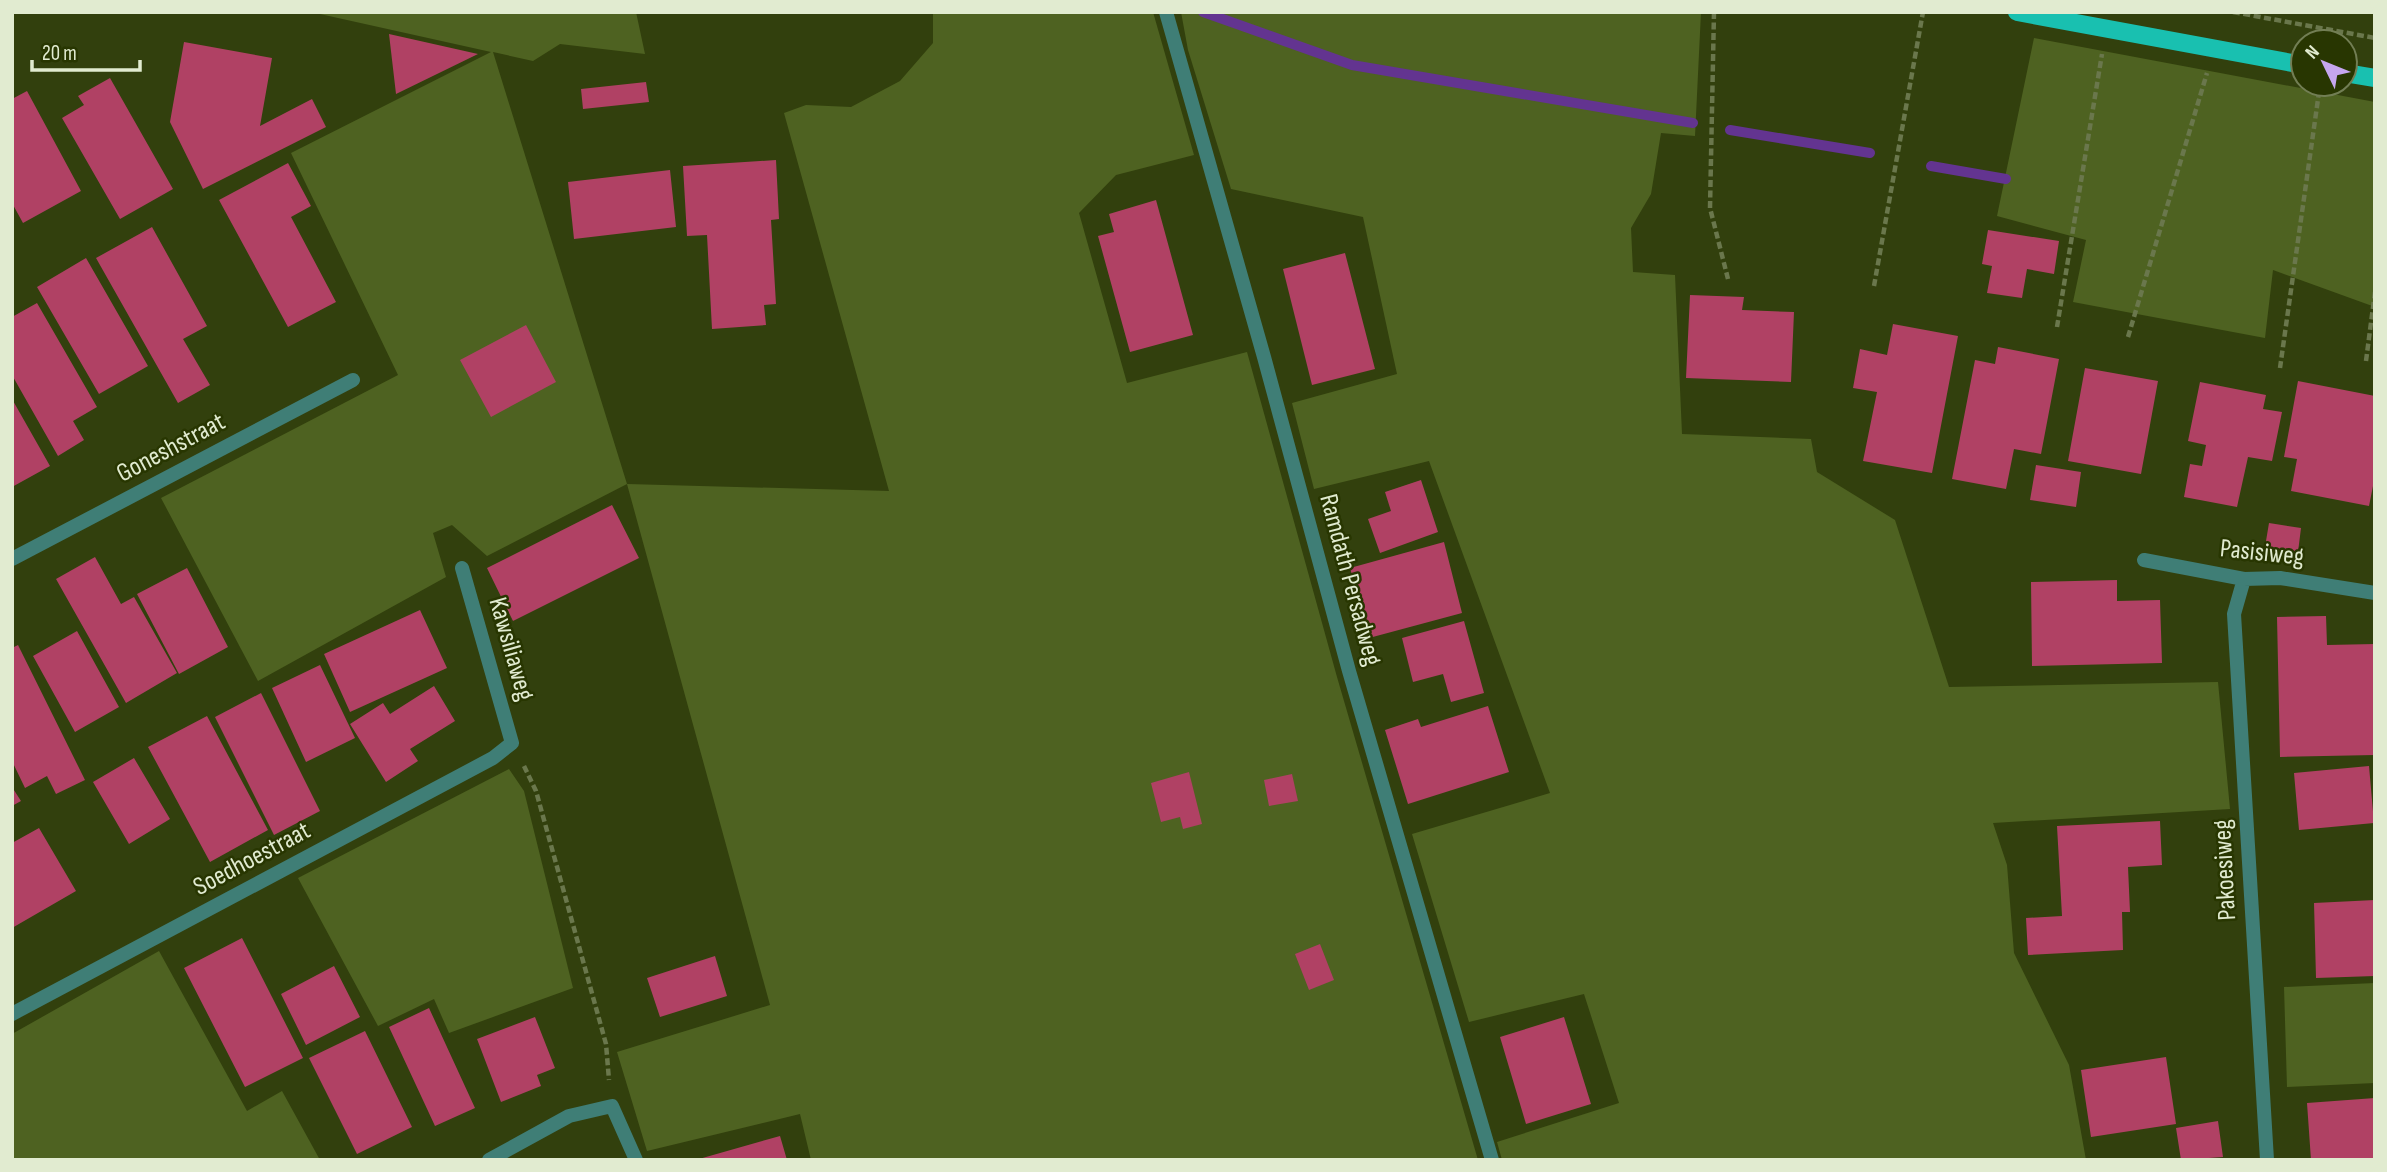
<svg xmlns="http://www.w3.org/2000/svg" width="2387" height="1172" viewBox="0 0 2387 1172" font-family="'Sofia Sans Condensed',sans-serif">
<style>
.green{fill:#4e6221}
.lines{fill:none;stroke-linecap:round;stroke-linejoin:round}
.stream{stroke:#633490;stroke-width:10}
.building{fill:#b04164}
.path{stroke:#6a774c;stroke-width:4.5;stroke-dasharray:7 3.5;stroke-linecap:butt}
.lane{stroke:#3f7e76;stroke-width:14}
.street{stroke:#3f7e76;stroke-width:14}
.primary{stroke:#19c0b0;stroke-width:18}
.labels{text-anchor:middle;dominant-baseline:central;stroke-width:5;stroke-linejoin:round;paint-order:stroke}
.street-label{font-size:26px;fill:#e1ebd0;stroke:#283601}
</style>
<rect width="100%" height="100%" fill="#32400d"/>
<path class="green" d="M311,12H636L645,54L560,44L533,61L493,52L627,484L889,491L784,113L806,105L851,107L900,81L933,43V12H1153L1194,155L1116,175L1079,213L1127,383L1247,352L1337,677L1478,1160H811L800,1114L647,1151L617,1052L770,1005L627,484L487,556L452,525L433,533L446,577L258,681L161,498L398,375L291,153L491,52Z
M1181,12H1701L1695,136L1661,133L1651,194L1631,228L1633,272L1675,275L1682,434L1811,439L1817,472L1895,520L1949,687L2218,682L2230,809L1993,823L2007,865L2014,953L2069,1065L2086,1160H1502L1497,1142L1619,1103L1584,994L1469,1022L1412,834L1550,793L1429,461L1314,489L1292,403L1397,374L1363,217L1231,189L1188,50Z
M2034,38L2375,102V307L2273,270L2265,338L2073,302L2086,240L1997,216Z
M509,769L524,791L573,988L449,1033L434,999L378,1026L298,878Z
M159,951L247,1111L282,1091L320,1160H12V1034Z
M2375,983V1083L2287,1087L2284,987Z"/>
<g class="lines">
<path class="stream" d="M1203,12L1352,65L1693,123
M1730,130L1870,153
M1931,166L2006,179"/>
</g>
<path class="building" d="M389,34L478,54L396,94Z
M184,42L272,58L260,126L312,99L326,127L203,189L170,122Z
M110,78L173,189L120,219L62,118L84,105L78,96Z
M646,82L649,102L583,109L581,89Z
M27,91L81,191L23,223L12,203V99Z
M776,160L779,219L771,220L776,304L764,305L766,325L712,329L707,235L687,236L683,166Z
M288,163L311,206L291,217L336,302L288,327L219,200Z
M670,170L676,227L574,239L568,182Z
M1156,200L1193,335L1130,352L1098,236L1114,232L1109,214Z
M152,227L207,326L183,339L210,385L178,403L96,258Z
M1988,230L2059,241L2054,274L2027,269L2022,298L1987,293L1992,266L1982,264Z
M1345,253L1375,369L1312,385L1283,269Z
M86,258L148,366L99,394L37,287Z
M1690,295L1744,297L1742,310L1794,312L1791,382L1686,378Z
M37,303L97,407L73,421L84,440L58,456L12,375V359L14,358L12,317Z
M1893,324L1958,336L1932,473L1863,461L1877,392L1853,388L1860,349L1887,355Z
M526,325L556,382L491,417L460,360Z
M1998,347L2059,359L2041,454L2014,449L2006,489L1952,479L1975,360L1995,364Z
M2085,368L2158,381L2141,474L2068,461Z
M2298,381L2375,396V476L2369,506L2291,491L2297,459L2284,457Z
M2200,382L2266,395L2263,409L2282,412L2272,461L2248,457L2237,507L2184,497L2190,464L2202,466L2206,445L2188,441Z
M12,399L50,466L12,487Z
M2036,465L2081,472L2076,507L2030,500Z
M1421,480L1438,532L1380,553L1368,519L1391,511L1385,492Z
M612,505L639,558L513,621L487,568Z
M2269,523L2301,528L2298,552L2265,547Z
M1444,542L1462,613L1369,638L1350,568Z
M95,557L121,604L134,597L177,673L126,703L56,579Z
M187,568L228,647L179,674L137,594Z
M2117,580V601L2160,600L2162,663L2032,666L2031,582Z
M420,610L447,668L350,712L324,654Z
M2326,616L2327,645L2375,644V755L2280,757L2277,617Z
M1464,621L1484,693L1451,702L1443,674L1413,682L1402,638Z
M77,631L119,707L75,732L33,656Z
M18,645L85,780L56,794L47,776L25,788L12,761V648Z
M320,665L355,738L306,762L272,688Z
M434,686L455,721L410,749L418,761L386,782L350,724L383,703L390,714Z
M261,693L320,811L274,835L215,717Z
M1488,706L1509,772L1408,804L1385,730L1418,719L1421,727Z
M207,716L268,830L210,862L148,747Z
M134,758L170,819L129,844L93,782Z
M2369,766L2374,823L2299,830L2294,773Z
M1189,772L1202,824L1183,829L1180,817L1161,822L1151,783Z
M1292,774L1298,801L1269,806L1264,780Z
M12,787L21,801L12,806Z
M2160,821L2162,865L2128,867L2130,912H2122L2123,950L2028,955L2026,918L2062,916L2057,826Z
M39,828L76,891L12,928V843Z
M2375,900V976L2316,978L2314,903Z
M242,938L303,1058L245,1087L184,968Z
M1320,944L1334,980L1309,990L1295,954Z
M715,956L727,996L660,1017L647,978Z
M334,966L360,1017L306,1045L281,994Z
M429,1008L475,1108L435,1126L389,1027Z
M535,1017L555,1068L537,1075L541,1086L501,1102L477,1039Z
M1564,1017L1591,1104L1526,1124L1500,1037Z
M365,1031L412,1127L357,1154L309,1058Z
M2166,1057L2176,1124L2091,1137L2081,1070Z
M2375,1098V1160H2311L2307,1103Z
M2218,1121L2223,1157L2181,1160L2176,1128Z
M780,1136L787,1160H699V1159Z"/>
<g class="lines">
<path class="path" d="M1714,12L1710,208L1728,279
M2233,12L2375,38
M1874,286L1923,12
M2057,327L2102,54
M2128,337L2207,73
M2366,361L2375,292
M2280,368L2320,85
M524,766L536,791L606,1044L609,1080"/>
<path class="lane" d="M12,559L353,380"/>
<path class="street" d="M1166,12L1264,357L1349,671L1492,1160
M2144,560L2244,579L2280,578L2375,593
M2244,579L2234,614L2267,1160
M12,1014L493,758L512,743L462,568
M489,1160L569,1116L612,1106L636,1160"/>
<path class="primary" d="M2017,12L2303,65
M2345,73L2375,78"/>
</g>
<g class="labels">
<g class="street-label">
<text transform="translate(171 448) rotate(-28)">Goneshstraat</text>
<text transform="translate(2262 553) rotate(6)">Pasisiweg</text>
<text transform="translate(1350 580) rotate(75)">Ramdath Persadweg</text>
<text transform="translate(511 649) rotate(74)">Kawsiliaweg</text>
<text transform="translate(252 859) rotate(-28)">Soedhoestraat</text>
<text transform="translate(2225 870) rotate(-93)">Pakoesiweg</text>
</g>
</g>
<rect width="2387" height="1172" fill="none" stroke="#e1ebd0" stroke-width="28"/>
<g transform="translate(2324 63) rotate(313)"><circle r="33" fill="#283601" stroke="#727e54" stroke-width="2"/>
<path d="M0-5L12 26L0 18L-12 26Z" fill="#c6a6f0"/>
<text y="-10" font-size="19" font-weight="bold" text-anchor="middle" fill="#e1ebd0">N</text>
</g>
<path d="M32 60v10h108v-10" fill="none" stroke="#e1ebd0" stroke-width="3.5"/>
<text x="42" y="60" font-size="21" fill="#e1ebd0" stroke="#283601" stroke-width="5" paint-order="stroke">20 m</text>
</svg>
